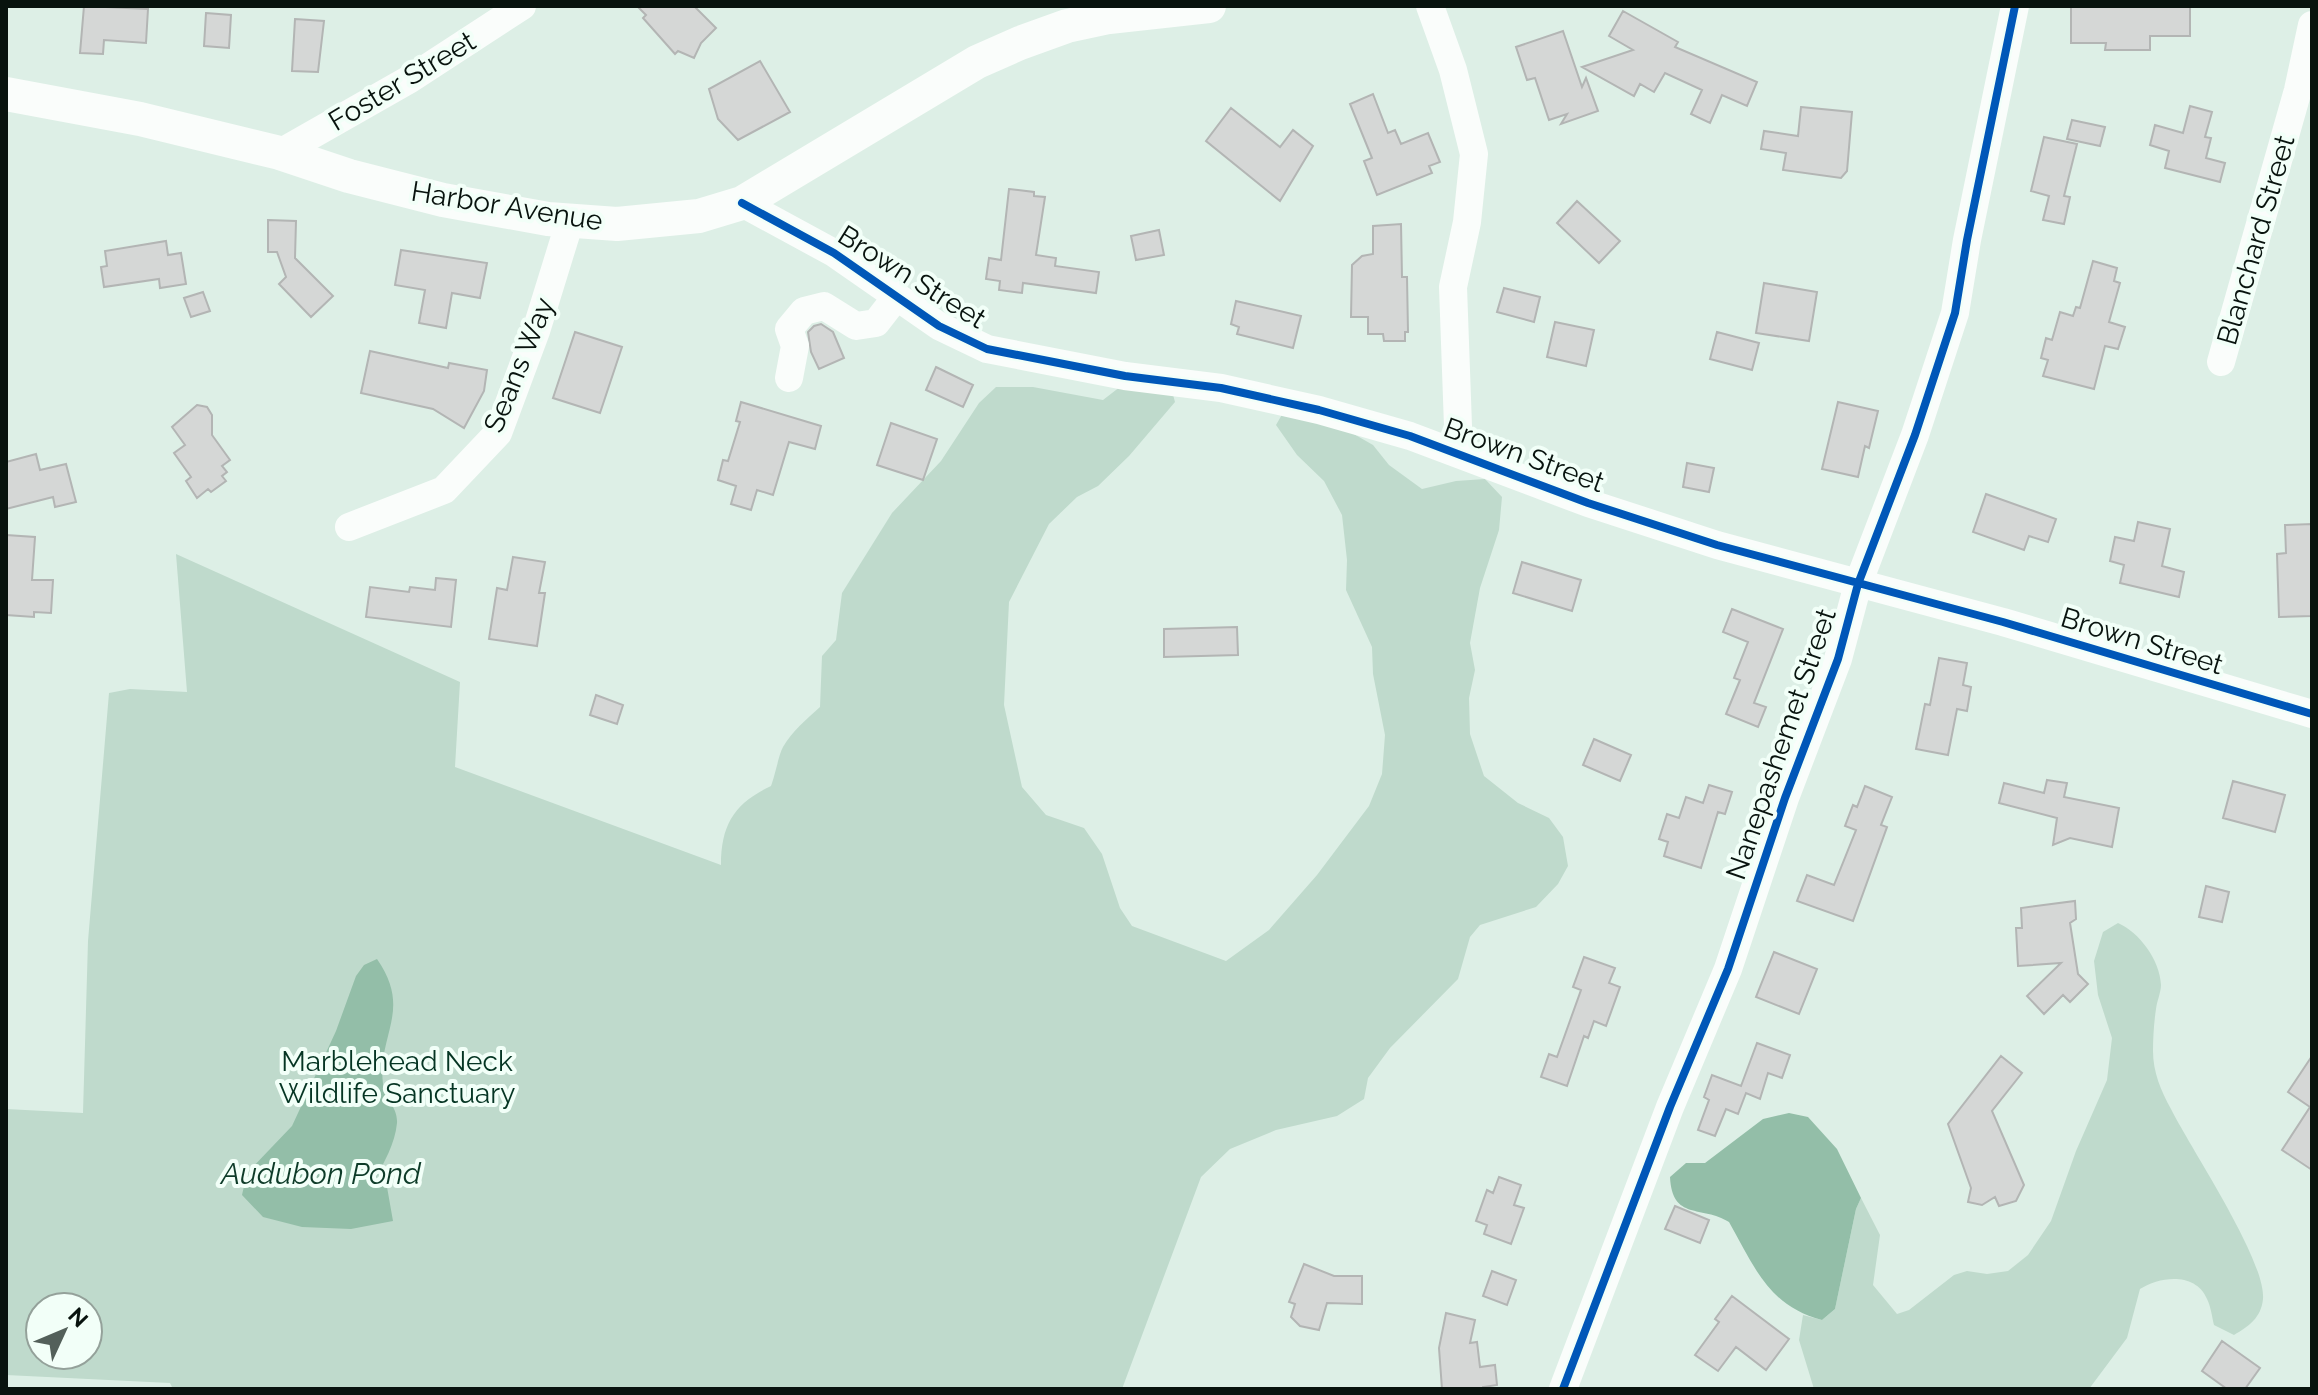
<svg xmlns="http://www.w3.org/2000/svg" width="2318" height="1395" viewBox="0 0 2318 1395" font-family="Raleway,sans-serif">
<style>
.green{fill:#bfdacc;fill-rule:evenodd}
.water{fill:#93bea8}
.building{fill:#d5d7d6;stroke:#b3b5b4;stroke-width:2}
.lines{fill:none;stroke-linecap:round;stroke-linejoin:round}
.minor{stroke:#fafdfb;stroke-width:28}
.major{stroke:#fafdfb;stroke-width:34}
.cycleway-casing{stroke:#f2fff8;stroke-width:13}
.cycleway{stroke:#0057b8;stroke-width:8}
.labels{text-anchor:middle;dominant-baseline:central;stroke-width:8;stroke-linejoin:round;paint-order:stroke}
.street-label{font-size:28px;fill:#08130e;stroke:#f2fff8}
.park-label{font-size:28px;fill:#053523;stroke:#f2fff8}
.water-label{font-size:30px;font-style:italic;fill:#0d3b28;stroke:#f2fff8}
</style>
<rect width="100%" height="100%" fill="#ddefe6"/>
<path class="green" d="M1125,383L1172,391L1175,402L1129,456L1098,486L1077,497L1049,524L1009,602L1004,705L1022,787L1046,815L1084,828L1102,854L1120,908L1132,926L1226,961L1269,930L1317,875L1369,806L1382,774L1385,735L1373,674L1372,647L1346,590L1347,560L1342,515L1324,481L1297,455L1276,425L1284,411L1331,421L1373,445L1389,465L1422,489L1456,481L1485,479L1502,497L1499,530L1480,588L1470,643L1475,670L1469,698L1470,734L1484,776L1518,803L1549,818L1563,837L1568,866L1558,884L1536,907L1480,925L1470,937L1458,979L1390,1048L1368,1078L1364,1099L1337,1116L1276,1130L1230,1149L1201,1177L1122,1389H173L170,1383L6,1375V1109L83,1113L88,941L109,693L130,689L187,692L176,554L460,682L455,767L721,865C721,824 735,803 771,786C775,776 779,754 783,747C792,731 807,719 820,707L822,656L836,640L842,593L892,513L941,461L979,403L996,387H1033L1103,400ZM40,1307H88V1355H40Z
M2118,923C2139,932 2160,960 2161,985C2161,992 2157,1001 2156,1009C2154,1022 2153,1038 2153,1051C2153,1072 2161,1091 2171,1109C2191,1149 2266,1260 2263,1299C2261,1318 2249,1326 2234,1335L2214,1325C2212,1317 2211,1307 2207,1299C2196,1272 2160,1276 2140,1289L2127,1338L2089,1389H1814L1799,1340L1803,1315L1822,1320L1835,1309L1856,1209L1861,1198L1880,1235L1873,1285L1897,1314L1909,1310L1954,1275L1967,1271L1987,1274L2008,1271L2028,1255L2051,1221L2076,1151L2107,1080L2112,1038L2098,995L2094,961L2103,932Z"/>
<path class="water" d="M377,959C413,1011 377,1034 383,1084C384,1098 398,1107 397,1123C395,1144 384,1162 375,1180L387,1187L393,1221L351,1229L302,1227L263,1217L242,1195L247,1173L292,1126L336,1031L356,976L364,965Z
M1789,1113L1808,1117L1837,1149L1861,1198L1856,1209L1835,1309L1822,1320C1768,1306 1754,1266 1729,1222C1702,1205 1672,1221 1670,1177L1686,1163H1705L1763,1119Z"/>
<path class="building" d="M84,6L148,9L146,43L104,40L103,54L80,53Z
M637,6H694L716,28L701,43L694,58L678,51L675,54L643,18L646,15Z
M2071,6H2190V36H2150V50H2105L2106,43H2071Z
M1623,11L1678,42L1675,47L1757,82L1747,106L1722,95L1710,123L1691,114L1702,90L1665,73L1654,92L1640,84L1634,96L1582,67L1633,50L1609,36Z
M206,13L231,15L229,48L204,46Z
M295,19L324,21L318,72L292,71Z
M1563,31L1582,87L1586,78L1598,111L1561,124L1567,114L1549,120L1535,78L1527,80L1516,47Z
M760,61L790,112L738,140L718,119L709,89Z
M1373,94L1388,133L1395,130L1401,144L1428,133L1440,162L1429,166L1432,173L1377,195L1364,161L1372,158L1350,104Z
M2190,106L2212,112L2205,137L2211,138L2206,158L2225,163L2220,182L2165,168L2169,151L2150,145L2155,125L2183,133Z
M1801,107L1852,112L1847,171L1841,178L1783,170L1786,153L1761,149L1764,131L1798,136Z
M1231,108L1280,147L1293,130L1313,146L1280,201L1206,141Z
M2072,120L2105,127L2100,146L2067,139Z
M2044,137L2077,144L2064,196L2070,197L2064,224L2043,220L2049,196L2031,191Z
M1009,189L1034,192V196L1045,197L1036,255L1056,258L1055,266L1099,272L1096,293L1023,283L1022,293L999,290L1000,281L986,279L989,258L1001,260Z
M1577,201L1620,241L1599,263L1557,223Z
M268,220L296,221L295,258L333,296L311,317L279,284L286,277L277,252H268Z
M1401,224L1402,277H1407L1408,332H1405V341H1384L1383,334H1368V317H1351L1352,265L1362,256L1373,254V226Z
M1159,230L1164,255L1136,260L1131,236Z
M166,241L168,255L181,253L186,284L160,288L159,279L104,287L101,267L107,266L105,251Z
M401,250L487,263L480,298L452,293L446,328L419,323L425,290L395,285Z
M2093,261L2117,268L2114,281L2120,283L2109,322L2125,327L2118,349L2105,346L2094,389L2043,376L2048,360L2041,358L2046,338L2052,340L2060,312L2073,316L2076,307L2080,308Z
M1764,283L1817,292L1809,341L1756,333Z
M1504,288L1540,297L1534,322L1497,312Z
M203,292L210,311L191,317L184,298Z
M1236,301L1301,316L1293,348L1237,334L1239,327L1231,324Z
M1555,322L1594,330L1586,366L1547,357Z
M821,324L833,332L844,358L819,369L811,352L808,332L814,326Z
M575,332L622,347L600,413L553,398Z
M1717,332L1759,343L1752,370L1710,359Z
M370,351L448,368L449,363L487,370L484,391L464,428L433,409L361,393Z
M936,367L973,385L963,407L926,390Z
M741,402L821,426L815,449L789,442L773,495L757,490L751,510L731,504L736,486L718,480L723,460L728,461L740,422L736,421Z
M1838,402L1878,411L1869,448L1865,446L1858,477L1822,469Z
M197,405L207,407L212,415V435L230,460L222,466L227,472L222,476L226,481L211,492L208,489L197,498L186,481L191,477L174,453L185,445L172,427Z
M891,423L937,439L923,480L877,465Z
M36,454L40,470L66,464L76,502L55,507L53,497L6,509V462Z
M1687,463L1714,468L1709,492L1683,487Z
M1986,494L2056,519L2048,542L2029,536L2024,550L1973,532Z
M2138,522L2170,529L2162,566L2184,572L2179,597L2120,583L2124,565L2110,561L2115,537L2134,541Z
M2312,524L2311,616L2279,617L2277,554L2286,553L2285,525Z
M6,535L35,537L32,580H53L51,613L34,612V617L6,615Z
M513,557L545,562L539,593H545L537,646L489,639L497,588L507,590Z
M1522,562L1581,580L1572,611L1513,593Z
M436,578L456,580L451,627L366,617L370,587L409,592L410,587L435,590Z
M1732,609L1783,629L1754,703L1766,707L1758,727L1726,714L1740,680L1734,678L1748,642L1723,632Z
M1237,627L1238,655L1164,657V629Z
M1939,658L1967,663L1963,685L1971,687L1967,711L1957,709L1948,755L1916,749L1925,704L1930,705Z
M596,695L623,705L617,724L590,715Z
M1594,739L1631,755L1620,781L1583,765Z
M2047,780L2067,783L2064,797L2119,808L2112,847L2070,838L2053,845L2057,818L1999,803L2004,783L2044,793Z
M2233,781L2285,795L2275,832L2223,818Z
M1709,785L1732,792L1725,814L1718,812L1701,868L1664,856L1668,842L1659,839L1667,814L1679,818L1686,797L1703,803Z
M1865,786L1892,797L1881,825L1887,827L1853,921L1797,901L1807,875L1834,885L1856,830L1845,826L1853,805L1857,807Z
M2206,886L2229,892L2222,922L2199,917Z
M2075,901L2076,919L2070,923L2078,974L2088,984L2070,1002L2063,995L2044,1014L2027,996L2061,963L2018,966L2016,928H2022L2021,908Z
M1774,952L1817,969L1799,1014L1756,997Z
M1584,957L1615,968L1609,983L1620,987L1606,1026L1594,1021L1588,1038L1584,1036L1567,1086L1541,1077L1549,1054L1557,1057L1581,990L1573,987Z
M1757,1043L1790,1055L1782,1078L1768,1073L1760,1099L1746,1093L1738,1114L1726,1109L1715,1136L1698,1130L1709,1100L1704,1097L1712,1075L1741,1086Z
M2001,1056L2022,1073L1992,1111L2024,1185L2016,1201L1999,1206L1995,1197L1982,1205L1968,1202L1971,1188L1948,1124Z
M2312,1056V1170L2282,1150L2310,1107L2288,1092Z
M1499,1177L1521,1185L1514,1205L1524,1208L1511,1244L1484,1234L1487,1225L1476,1221L1487,1190L1493,1193Z
M1675,1206L1709,1220L1700,1243L1665,1229Z
M1304,1264L1334,1276H1362V1304L1327,1303L1319,1330L1300,1326L1291,1317L1295,1304L1289,1302Z
M1492,1271L1516,1280L1507,1305L1483,1296Z
M1732,1296L1789,1339L1766,1370L1736,1347L1718,1371L1695,1355L1719,1322L1715,1319Z
M1446,1313L1475,1320L1470,1343L1477,1342L1480,1367L1495,1365L1497,1385L1483,1387V1389H1442L1439,1348Z
M2222,1341L2260,1368L2245,1389H2227L2202,1371Z"/>
<g class="lines">
<path class="minor" d="M1430,6L1453,70L1474,154L1467,222L1453,287L1459,454
M280,153L410,79L522,6
M742,203L834,253L939,326L987,349L1125,376L1221,388L1319,410L1410,436L1588,503L1717,545L2003,622L2312,714
M2221,362L2298,90L2312,25
M789,378L795,346L789,329L804,311L824,306L856,326L876,323L897,296
M349,527L444,490L498,433L536,331L570,221
M1563,1389L1670,1107L1728,969L1785,798L1838,659L1858,584L1915,435L1955,313L1967,240L2015,6"/>
<path class="major" d="M6,94L140,119L280,153L349,176L443,200L548,219L617,224L699,216L742,203L977,62L1020,43L1067,26L1109,17L1209,6"/>
<g class="cycleway-casing">
<path id="cycleway" d="M742,203L834,253L939,326L987,349L1125,376L1221,388L1319,410L1410,436L1588,503L1717,545L2003,622L2312,714
M1563,1389L1670,1107L1728,969L1785,798L1838,659L1858,584L1915,435L1955,313L1967,240L2015,6"/>
</g>
<use href="#cycleway" class="cycleway"/>
</g>
<g class="labels">
<g class="street-label">
<text transform="translate(402 81) rotate(-31)">Foster Street</text>
<text transform="translate(507 206) rotate(9)">Harbor Avenue</text>
<text transform="translate(2256 240) rotate(-74)">Blanchard Street</text>
<text transform="translate(912 277) rotate(32)">Brown Street</text>
<text transform="translate(519 365) rotate(-68)">Seans Way</text>
<text transform="translate(1524 455) rotate(20)">Brown Street</text>
<text transform="translate(2142 641) rotate(17)">Brown Street</text>
<text transform="translate(1781 744) rotate(-71)">Nanepashemet Street</text>
</g>
<g class="park-label">
<text x="397" y="1061">Marblehead Neck<tspan x="397" dy="32">Wildlife Sanctuary</tspan></text>
</g>
<g class="water-label">
<text x="321" y="1173">Audubon Pond</text>
</g>
</g>
<rect width="2318" height="1395" fill="none" stroke="#08130e" stroke-width="16"/>
<g transform="translate(64 1331) rotate(46)"><circle r="38" fill="#f2fff8" stroke="#94a19a" stroke-width="2"/>
<path d="M0-6L14 30L0 20L-14 30Z" fill="#53605a"/>
<text y="-12" font-size="22" font-weight="bold" text-anchor="middle" fill="#08130e">N</text>
</g>
</svg>
